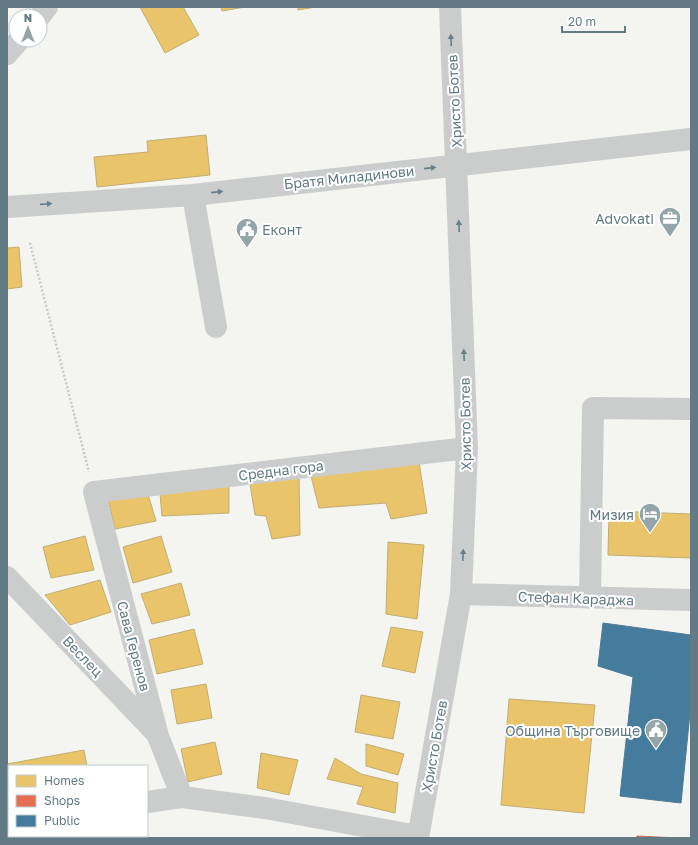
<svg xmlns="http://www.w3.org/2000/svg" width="698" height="845" viewBox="0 0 698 845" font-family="'Golos Text',sans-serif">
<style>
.homes{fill:#e9c46a;stroke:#c0ae72}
.shops{fill:#e76f51;stroke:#bf7260}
.public{fill:#457b9d;stroke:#4d7b96}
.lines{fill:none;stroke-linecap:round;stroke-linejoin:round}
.path{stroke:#cacacb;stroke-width:2.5;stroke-dasharray:2 2;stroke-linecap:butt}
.minor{stroke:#cbcdcd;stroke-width:22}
.oneway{fill:#667e88}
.labels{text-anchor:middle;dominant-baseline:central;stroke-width:4;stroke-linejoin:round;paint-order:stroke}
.street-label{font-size:14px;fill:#617a84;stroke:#fff}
.poi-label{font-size:14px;fill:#617a84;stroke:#fff;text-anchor:end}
</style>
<rect width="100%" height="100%" fill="#f4f4f1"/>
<path class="homes" d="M140,7H183L199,35L165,53Z
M221,7H245L222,11Z
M298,7H316L298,10Z
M206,135L210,175L97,187L94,157L148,152L147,141Z
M19,247L22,287L7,289V248Z
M419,462L427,513L391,519L386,503L319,508L311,476Z
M299,476L300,535L272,539L266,516L255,515L250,484Z
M229,486V513L162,516L160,494Z
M148,494L156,521L115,529L108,499Z
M609,511L691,514V558L608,555Z
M85,536L94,570L51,578L43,547Z
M161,536L172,572L133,583L123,547Z
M388,542L424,545L417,619L386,614Z
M100,580L111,612L70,625L45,595Z
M181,583L190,615L152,624L141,594Z
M391,627L423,632L415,673L382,666Z
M194,629L203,664L157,674L149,640Z
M206,684L212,718L177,724L171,690Z
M361,695L400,702L393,739L355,732Z
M509,699L595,705L584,813L501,805Z
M215,742L222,774L188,782L181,749Z
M366,744L404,754L398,775L366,766Z
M84,750L87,766H9V818H7V764Z
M261,753L298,760L289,795L257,788Z
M335,758L361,774L398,783L395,813L357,804L363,787L327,779Z"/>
<path class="shops" d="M637,836L679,838H636Z"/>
<path class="public" d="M603,623L691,635V703L681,803L620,796L633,677L598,666Z"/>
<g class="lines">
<path class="path" d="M30,243L89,472"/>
<path class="minor" d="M40,16L47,7
M7,54L19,40
M193,195L216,327
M7,207L193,195L691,139
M7,577L157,734
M461,594L691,600
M590,598L593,408L691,409
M182,797L158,736L94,492L467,448
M147,802L182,797L265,808L418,836
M7,826L9,825
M418,838L461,594L467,448L450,7"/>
</g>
<defs><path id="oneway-solid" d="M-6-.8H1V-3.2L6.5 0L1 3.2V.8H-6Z"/></defs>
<g class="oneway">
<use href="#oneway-solid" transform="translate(451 40) rotate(-93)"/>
<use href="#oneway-solid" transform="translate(430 168) rotate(-6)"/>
<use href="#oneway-solid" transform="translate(217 192) rotate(-6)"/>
<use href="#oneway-solid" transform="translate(46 204) rotate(-4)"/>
<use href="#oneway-solid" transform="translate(459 226) rotate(-92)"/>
<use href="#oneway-solid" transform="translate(464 355) rotate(-92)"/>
<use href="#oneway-solid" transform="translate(463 555) rotate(-88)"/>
</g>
<defs>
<g id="office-pin" transform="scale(1.15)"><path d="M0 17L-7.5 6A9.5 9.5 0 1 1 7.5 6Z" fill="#94a5aa" stroke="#fff"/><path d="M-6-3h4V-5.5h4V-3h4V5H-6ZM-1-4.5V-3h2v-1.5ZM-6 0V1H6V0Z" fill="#fff"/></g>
<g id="civic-pin" transform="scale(1.15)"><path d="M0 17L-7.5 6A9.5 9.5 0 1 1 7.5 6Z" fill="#94a5aa" stroke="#fff"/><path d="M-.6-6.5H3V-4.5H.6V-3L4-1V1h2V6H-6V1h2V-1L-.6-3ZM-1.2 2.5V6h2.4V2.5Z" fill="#fff"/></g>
<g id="hotel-pin" transform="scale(1.15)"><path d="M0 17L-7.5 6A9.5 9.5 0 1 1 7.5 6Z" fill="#94a5aa" stroke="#fff"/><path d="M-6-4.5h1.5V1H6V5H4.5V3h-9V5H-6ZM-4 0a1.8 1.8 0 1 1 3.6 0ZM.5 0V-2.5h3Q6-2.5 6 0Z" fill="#fff"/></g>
</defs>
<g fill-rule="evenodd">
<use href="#office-pin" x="670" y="218"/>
<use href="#civic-pin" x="247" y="229"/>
<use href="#hotel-pin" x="650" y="514"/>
<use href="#civic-pin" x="656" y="730"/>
</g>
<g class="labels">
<g class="street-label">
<text transform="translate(454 101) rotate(-93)">Христо Ботев</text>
<text transform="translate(349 177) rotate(-6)">Братя Миладинови</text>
<text transform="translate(465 424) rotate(-91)">Христо Ботев</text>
<text transform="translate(281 470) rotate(-7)">Средна гора</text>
<text transform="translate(576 598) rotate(2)">Стефан Караджа</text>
<text transform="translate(134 646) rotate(75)">Сава Геренов</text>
<text transform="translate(83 656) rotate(46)">Веслец</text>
<text transform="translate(434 746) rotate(-80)">Христо Ботев</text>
</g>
<g class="poi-label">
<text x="654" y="218">Advokati</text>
<text x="262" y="229" text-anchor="start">Еконт</text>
<text x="634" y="514">Мизия</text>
<text x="640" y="730">Община Търговище</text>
</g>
</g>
<rect width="698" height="845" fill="none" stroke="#617a84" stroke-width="16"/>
<rect x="8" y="765" width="140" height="72" fill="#ffffff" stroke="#c0cace"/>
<rect x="16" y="775" width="20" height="12" fill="#e9c46a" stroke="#c0cace"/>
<text x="44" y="785" font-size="12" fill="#617a84">Homes</text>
<rect x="16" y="795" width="20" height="12" fill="#e76f51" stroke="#c0cace"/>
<text x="44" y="805" font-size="12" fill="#617a84">Shops</text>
<rect x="16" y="815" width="20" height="12" fill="#457b9d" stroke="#c0cace"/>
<text x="44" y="825" font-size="12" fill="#617a84">Public</text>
<g transform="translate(28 28)"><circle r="19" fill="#ffffff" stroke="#c0cace"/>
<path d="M0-3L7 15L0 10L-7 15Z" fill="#94a5aa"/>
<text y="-6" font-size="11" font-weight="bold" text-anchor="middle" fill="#617a84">N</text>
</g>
<path d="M562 26v6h63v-6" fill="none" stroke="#617a84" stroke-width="2"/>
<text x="568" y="26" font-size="12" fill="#617a84" stroke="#ffffff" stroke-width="3" paint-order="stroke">20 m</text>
</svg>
